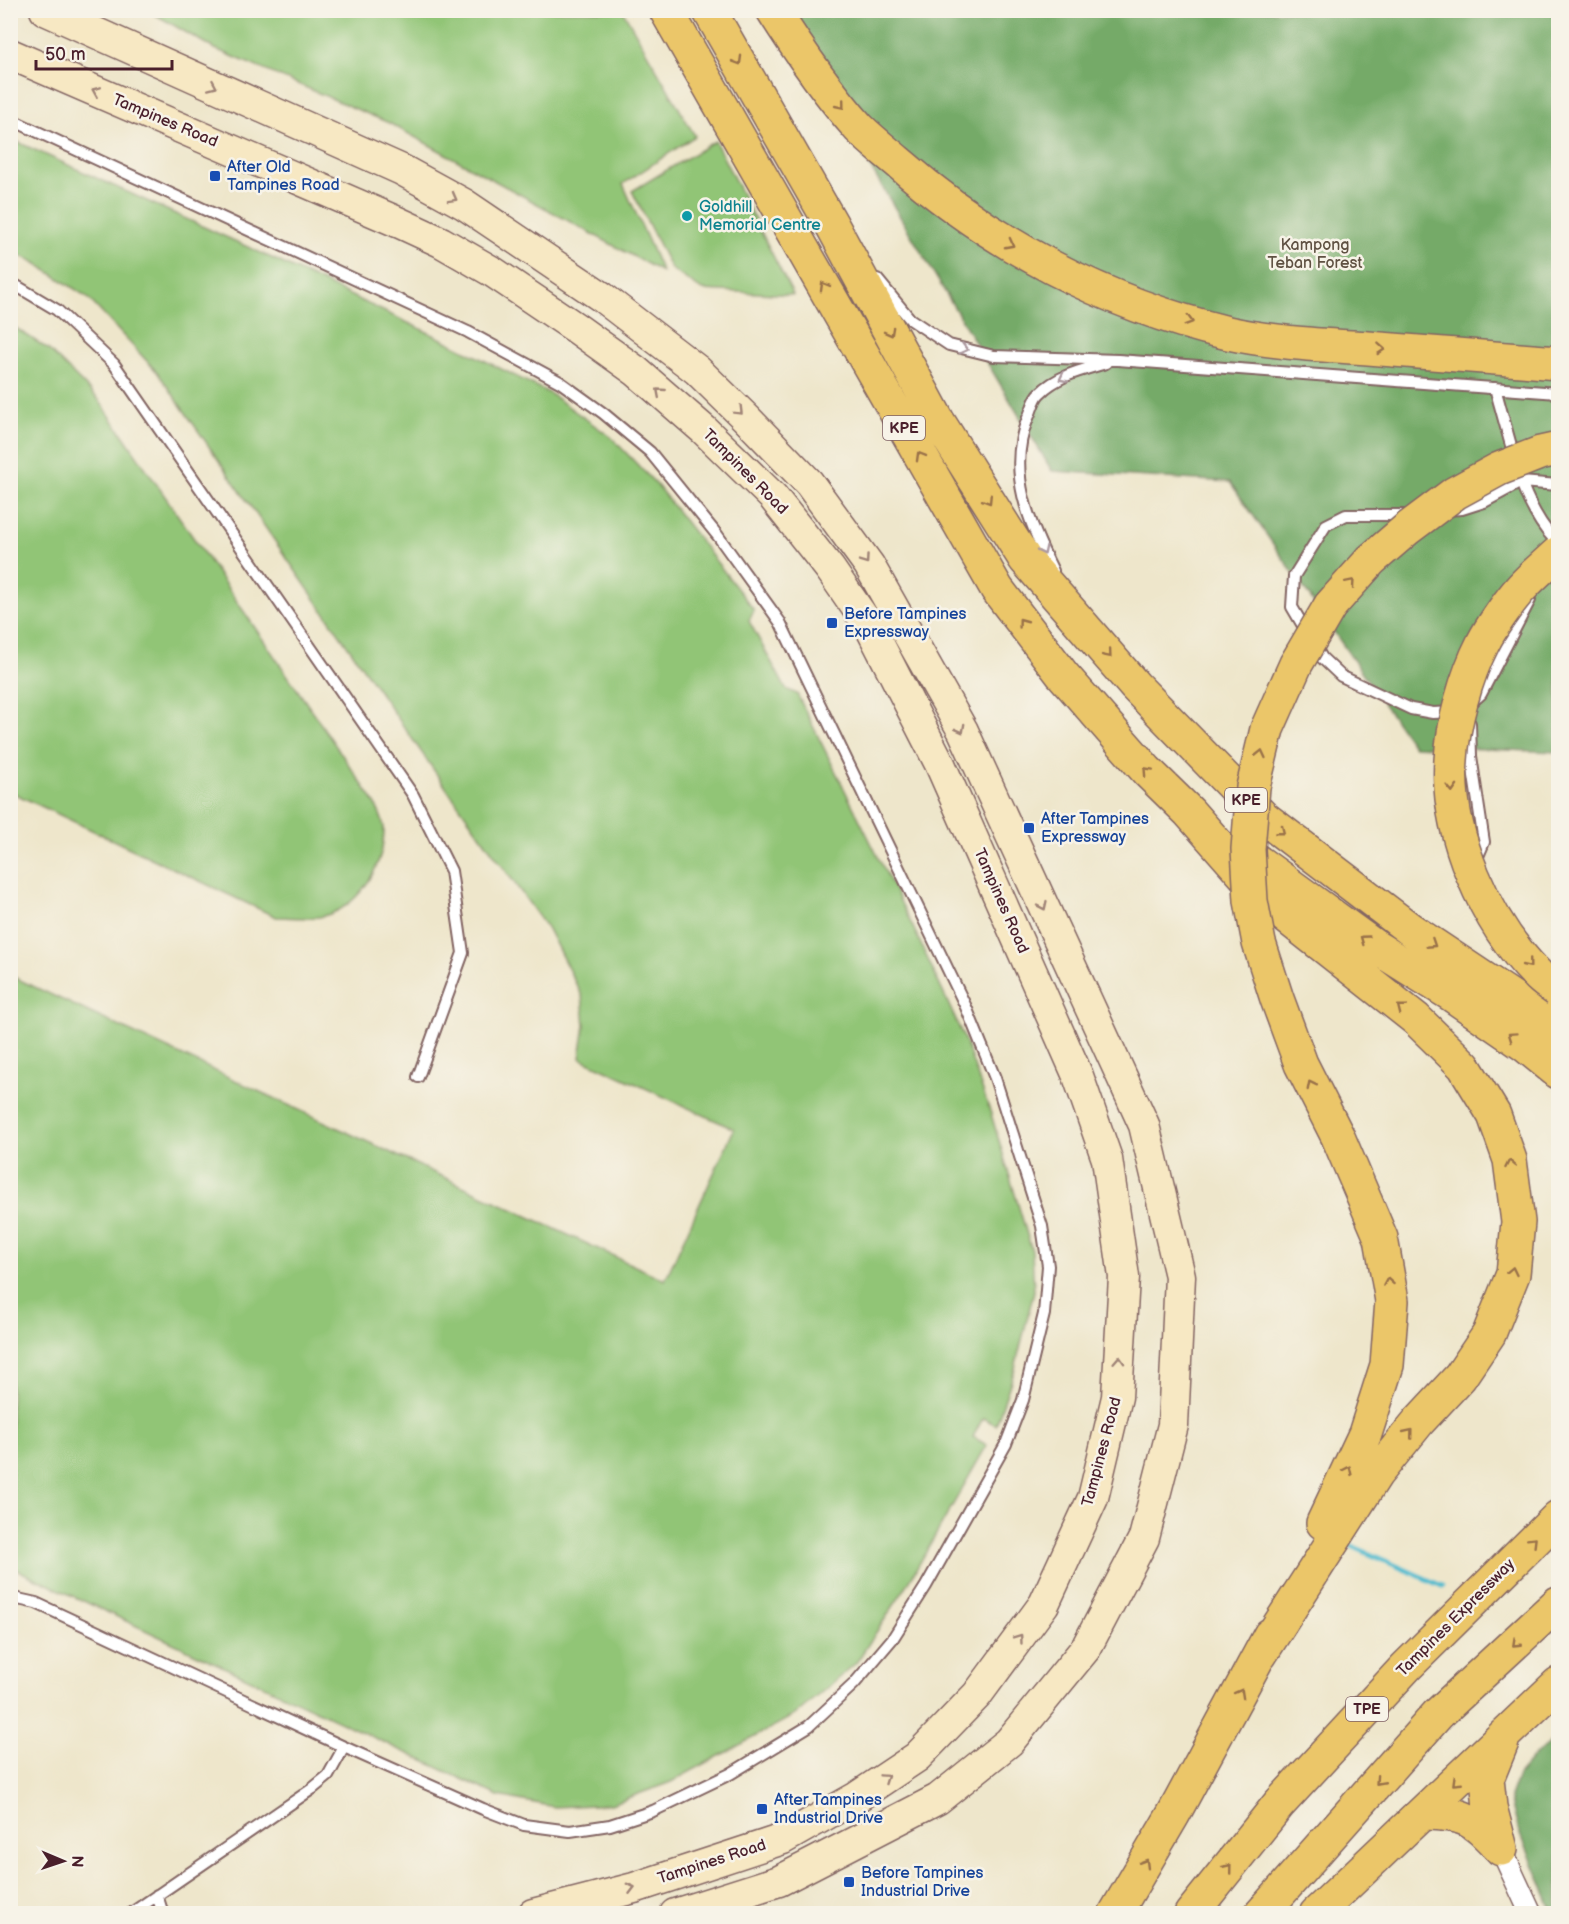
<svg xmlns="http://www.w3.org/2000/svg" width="1569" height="1924" viewBox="0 0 1569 1924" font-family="'Balsamiq Sans',sans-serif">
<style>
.green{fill:#91c576;stroke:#6e7250;stroke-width:1.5}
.forest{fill:#74aa67;stroke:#5f6449;stroke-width:1.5}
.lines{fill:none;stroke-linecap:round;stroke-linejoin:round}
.stream{stroke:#52bccf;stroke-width:5}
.service-casing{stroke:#836563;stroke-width:14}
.minor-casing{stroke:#836563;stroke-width:24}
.secondary-casing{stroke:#836563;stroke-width:33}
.motorway-casing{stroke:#836563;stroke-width:36}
.service{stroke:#fff;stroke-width:10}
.minor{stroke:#fff;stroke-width:21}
.secondary{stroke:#f7e8c3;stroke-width:30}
.motorway{stroke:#ebc669;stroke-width:33}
.motorway-bridge-casing{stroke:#836563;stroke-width:36;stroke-linecap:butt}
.motorway-bridge{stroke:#ebc669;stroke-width:33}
.oneway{stroke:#9a724a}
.oneway2{stroke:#a08477}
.oneway3{stroke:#ae9aa0}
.transit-dot{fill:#1a4fb4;stroke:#f7f3e8;stroke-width:2}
.culture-dot{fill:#0f9aa8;stroke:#f7f3e8;stroke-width:2}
.labels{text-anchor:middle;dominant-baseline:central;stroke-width:5;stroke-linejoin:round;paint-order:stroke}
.shield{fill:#f7f3e8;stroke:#7e5f64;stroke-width:1.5}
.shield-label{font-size:15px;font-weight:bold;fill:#4a1f2b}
.street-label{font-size:16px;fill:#4a1f2b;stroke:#f7f3e8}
.transit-label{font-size:16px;fill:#164399;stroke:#f7f3e8;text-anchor:start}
.culture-label{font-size:16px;fill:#0d838f;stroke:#f7f3e8;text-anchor:start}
.park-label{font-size:16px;fill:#5f5142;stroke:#f7f3e8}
</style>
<rect width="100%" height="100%" fill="#f7f3e8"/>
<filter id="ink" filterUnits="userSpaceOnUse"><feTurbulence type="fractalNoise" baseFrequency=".0167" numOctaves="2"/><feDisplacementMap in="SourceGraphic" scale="12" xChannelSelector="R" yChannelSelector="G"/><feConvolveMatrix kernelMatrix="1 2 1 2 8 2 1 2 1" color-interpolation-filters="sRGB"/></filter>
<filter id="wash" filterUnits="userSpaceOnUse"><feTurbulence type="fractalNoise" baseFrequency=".008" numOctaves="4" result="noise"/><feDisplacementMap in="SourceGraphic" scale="24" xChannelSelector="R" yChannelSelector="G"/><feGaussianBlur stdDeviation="1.35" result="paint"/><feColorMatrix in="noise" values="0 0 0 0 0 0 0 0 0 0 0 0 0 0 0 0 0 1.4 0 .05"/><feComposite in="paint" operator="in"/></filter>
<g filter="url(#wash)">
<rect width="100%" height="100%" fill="#eee6cb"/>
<path class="green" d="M149,11H623L695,136L623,184L662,272L389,123L213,48Z
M11,139L261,253L442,339L549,393L611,437L656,484L754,610L749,621L786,689L797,694L913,927L964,1038L991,1114L1032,1251L1034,1291L1014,1372L996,1425L983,1418L973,1437L987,1445L906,1587L856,1663L795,1715L671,1782L611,1804L555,1807L498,1796L11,1567V976L665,1280L734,1129L580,1058L585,1025L582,996L549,931L447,789L158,373L87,297L34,262L11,251Z
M715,141L793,295L702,290L671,269L632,191Z
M11,325L48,349L99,400L375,803C378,811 384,821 384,829C384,867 358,910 319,917C305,919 290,917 276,917L11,792Z"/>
<path class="forest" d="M777,11H1558V752L1413,746L1230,482L1052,471Z
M1558,1737V1913L1554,1914L1517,1825L1510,1797L1518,1775L1535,1755Z"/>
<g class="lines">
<path class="stream" d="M1345,1543L1442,1586"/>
</g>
</g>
<g filter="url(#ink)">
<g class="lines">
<g class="service-casing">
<path id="service" d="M10,119L468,332L560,382L603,413L650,452L718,536L780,622L966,1007L995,1078L1042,1226L1048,1266L1044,1314L1023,1400L1006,1444L926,1586L893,1638L854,1684L809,1726L730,1774L653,1811L610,1825L570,1831L524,1825L483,1809L344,1747L36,1603L18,1599L10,1603
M877,279L910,319L949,345L994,356L1118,360L1558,393
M10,282L57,310L114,364L413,795L451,871L463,953L418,1077
M1495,388L1515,460
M1520,478C1526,498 1542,530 1558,542
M1448,510L1462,509L1484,502L1521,482L1558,485
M1409,515H1346L1326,525L1294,576L1292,607L1322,658L1341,676L1411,709L1433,713L1455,712
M1053,571C1029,523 1006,471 1028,418C1032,410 1034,398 1040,393C1058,375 1083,370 1106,363
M1471,703L1481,694L1530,600
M1470,723L1471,756L1484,842L1476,861
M157,1895L163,1914
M130,1914L312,1789L328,1776L344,1747"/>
</g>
<g class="minor-casing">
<path id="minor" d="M1501,1849L1531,1914"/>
</g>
<g class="secondary-casing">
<path id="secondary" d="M45,10L402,170L464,204L602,297L697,370L746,418L809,483L869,565L963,731L1144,1125L1180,1276L1173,1425L1144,1538L1086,1648L1009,1742L938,1799L779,1881L675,1914
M10,54L400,223L441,242L493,272L576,328L636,371L704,430L773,497L830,569L870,627L940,764L1078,1076L1107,1159L1124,1277L1117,1397L1093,1498L1044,1604L977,1695L917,1757L857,1797L783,1839L634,1888L533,1914"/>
</g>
<g class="motorway-casing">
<path id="motorway" d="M666,10L997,589L1062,674L1147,771L1189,812L1270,904L1416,1019L1464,1066L1494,1115L1510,1160L1518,1222L1513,1274L1489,1334L1460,1377L1419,1421L1376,1474L1260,1655
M709,10L832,225L938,421L1025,559L1135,686L1263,817L1411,930L1543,1018L1558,1031
M773,10C799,51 827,92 859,128C871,140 884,150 897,161C991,244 1106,304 1228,333C1274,343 1322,345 1368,348C1432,353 1495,358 1558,363
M1239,848L1374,946L1449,993L1526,1046L1558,1072
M1323,1523L1365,1434L1387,1365L1392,1301L1381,1238L1338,1137
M1423,1813C1467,1814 1471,1818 1501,1849
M1501,1849L1490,1807L1487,1779L1502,1742
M1115,1914L1173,1815L1270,1635
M1191,1914L1279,1804L1406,1667L1558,1517
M1261,1914L1438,1714L1558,1603
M1316,1914L1558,1684"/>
</g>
<use href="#service" class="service"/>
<use href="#minor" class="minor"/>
<use href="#secondary" class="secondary"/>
<use href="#motorway" class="motorway"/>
<g class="motorway-bridge-casing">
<path id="motorway-bridge" d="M1558,553C1546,564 1533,575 1522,587C1510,600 1491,627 1483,643C1466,676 1453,723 1451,760C1446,834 1486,923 1537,974C1543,981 1552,986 1558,991
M1338,1137L1301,1064L1277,999L1259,943L1251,901L1248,849L1253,787L1267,729L1296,664L1330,606L1371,560L1407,529L1455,493L1499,469L1540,453L1558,449"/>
</g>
<use href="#motorway-bridge" class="motorway-bridge"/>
</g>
<defs><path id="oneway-chevron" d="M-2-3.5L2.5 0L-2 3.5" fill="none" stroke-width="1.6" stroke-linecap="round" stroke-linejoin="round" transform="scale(1.5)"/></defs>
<g class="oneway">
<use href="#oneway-chevron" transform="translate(738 61) rotate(60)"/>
<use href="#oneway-chevron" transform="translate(841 105) rotate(51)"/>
<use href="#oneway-chevron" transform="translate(1010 244) rotate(28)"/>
<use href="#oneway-chevron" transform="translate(824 286) rotate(-120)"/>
<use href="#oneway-chevron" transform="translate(1189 321) rotate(16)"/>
<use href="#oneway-chevron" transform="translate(890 332) rotate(62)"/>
<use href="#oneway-chevron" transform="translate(1381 349) rotate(4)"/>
<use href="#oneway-chevron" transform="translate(920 456) rotate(-120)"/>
<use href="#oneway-chevron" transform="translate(988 500) rotate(58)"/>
<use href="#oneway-chevron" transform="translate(1351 583) rotate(-49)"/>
<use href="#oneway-chevron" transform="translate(1022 622) rotate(-127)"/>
<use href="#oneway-chevron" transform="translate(1108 654) rotate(50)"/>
<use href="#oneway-chevron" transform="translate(1261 754) rotate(-77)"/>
<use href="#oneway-chevron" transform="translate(1147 771) rotate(-133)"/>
<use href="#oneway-chevron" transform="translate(1452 788) rotate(87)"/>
<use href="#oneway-chevron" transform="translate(1281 831) rotate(38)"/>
<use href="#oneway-chevron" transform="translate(1364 939) rotate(-144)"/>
<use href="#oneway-chevron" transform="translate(1432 944) rotate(33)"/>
<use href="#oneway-chevron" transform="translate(1528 964) rotate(51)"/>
<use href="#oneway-chevron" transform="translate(1401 1008) rotate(-142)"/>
<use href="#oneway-chevron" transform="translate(1512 1036) rotate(-145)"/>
<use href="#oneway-chevron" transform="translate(1311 1085) rotate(-117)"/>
<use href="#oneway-chevron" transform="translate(1510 1164) rotate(-101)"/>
<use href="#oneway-chevron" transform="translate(1512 1271) rotate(-78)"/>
<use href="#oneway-chevron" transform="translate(1388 1282) rotate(-100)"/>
<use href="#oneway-chevron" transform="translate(1409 1433) rotate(-51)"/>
<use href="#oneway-chevron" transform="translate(1348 1470) rotate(-65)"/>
<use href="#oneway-chevron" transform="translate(1533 1541) rotate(-45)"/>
<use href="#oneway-chevron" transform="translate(1516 1643) rotate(137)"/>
<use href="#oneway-chevron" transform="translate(1240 1693) rotate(-61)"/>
<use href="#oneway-chevron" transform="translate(1379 1781) rotate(132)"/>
<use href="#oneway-chevron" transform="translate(1456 1782) rotate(136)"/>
<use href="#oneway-chevron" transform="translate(1145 1863) rotate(-59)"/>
<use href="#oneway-chevron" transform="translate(1228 1868) rotate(-51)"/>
</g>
<g class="oneway2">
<use href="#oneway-chevron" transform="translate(213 86) rotate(24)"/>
<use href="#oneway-chevron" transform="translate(96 91) rotate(-157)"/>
<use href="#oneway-chevron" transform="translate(453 198) rotate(29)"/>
<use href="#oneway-chevron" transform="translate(660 392) rotate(-139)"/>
<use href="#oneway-chevron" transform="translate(739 411) rotate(45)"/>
<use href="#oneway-chevron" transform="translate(865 560) rotate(55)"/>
<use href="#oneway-chevron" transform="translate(961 729) rotate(62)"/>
<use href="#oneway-chevron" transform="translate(1043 906) rotate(65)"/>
<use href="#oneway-chevron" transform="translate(1119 1360) rotate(-87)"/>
<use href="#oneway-chevron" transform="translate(1019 1638) rotate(-54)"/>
<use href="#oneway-chevron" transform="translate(885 1778) rotate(-34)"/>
<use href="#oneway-chevron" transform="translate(631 1888) rotate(-15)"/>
</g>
<g class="oneway3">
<use href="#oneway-chevron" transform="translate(964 349) rotate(14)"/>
<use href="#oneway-chevron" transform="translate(1063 378) rotate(153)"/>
<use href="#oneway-chevron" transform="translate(1043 551) rotate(64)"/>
</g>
</g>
<g class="transit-dot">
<rect x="209" y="170" width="12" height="12" rx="3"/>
<rect x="826" y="617" width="12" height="12" rx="3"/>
<rect x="1023" y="822" width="12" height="12" rx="3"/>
<rect x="756" y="1803" width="12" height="12" rx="3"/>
<rect x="843" y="1876" width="12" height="12" rx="3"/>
</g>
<circle class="culture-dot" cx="687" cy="216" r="6"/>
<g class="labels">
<g class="shield">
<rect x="883" y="416" width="42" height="24" rx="4.5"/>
<rect x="1225" y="788" width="42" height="24" rx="4.5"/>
<rect x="1346" y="1697" width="42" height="24" rx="4.5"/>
</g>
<g class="shield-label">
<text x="904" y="428">KPE</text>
<text x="1246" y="800">KPE</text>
<text x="1367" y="1709">TPE</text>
</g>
<g class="street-label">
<text transform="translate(165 121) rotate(23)">Tampines Road</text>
<text transform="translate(745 472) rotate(45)">Tampines Road</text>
<text transform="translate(1001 901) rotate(66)">Tampines Road</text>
<text transform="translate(1102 1452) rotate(-75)">Tampines Road</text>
<text transform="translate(1456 1618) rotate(-45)">Tampines Expressway</text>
<text transform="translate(712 1862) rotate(-18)">Tampines Road</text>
</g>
<g class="transit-label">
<text x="227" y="167">After Old<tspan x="227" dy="18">Tampines Road</tspan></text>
<text x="844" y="614">Before Tampines<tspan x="844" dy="18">Expressway</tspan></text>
<text x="1041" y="819">After Tampines<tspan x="1041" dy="18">Expressway</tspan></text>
<text x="774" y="1800">After Tampines<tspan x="774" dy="18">Industrial Drive</tspan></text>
<text x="861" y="1873">Before Tampines<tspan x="861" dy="18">Industrial Drive</tspan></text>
</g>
<g class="culture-label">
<text x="699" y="207">Goldhill<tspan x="699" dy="18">Memorial Centre</tspan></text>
</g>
<g class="park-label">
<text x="1315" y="245">Kampong<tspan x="1315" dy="18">Teban Forest</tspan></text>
</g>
</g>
<rect width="1569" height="1924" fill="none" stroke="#f7f3e8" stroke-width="36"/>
<g transform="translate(63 1861) rotate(92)" stroke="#f7f3e8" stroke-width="4.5" paint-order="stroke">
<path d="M0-4.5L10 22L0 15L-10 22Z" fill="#4a1f2b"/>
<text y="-9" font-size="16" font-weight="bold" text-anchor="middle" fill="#4a1f2b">N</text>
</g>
<path d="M36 60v9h136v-9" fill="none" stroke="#4a1f2b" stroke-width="3"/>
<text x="45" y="60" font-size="18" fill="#4a1f2b" stroke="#f7f3e8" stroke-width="4.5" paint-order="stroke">50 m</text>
</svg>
